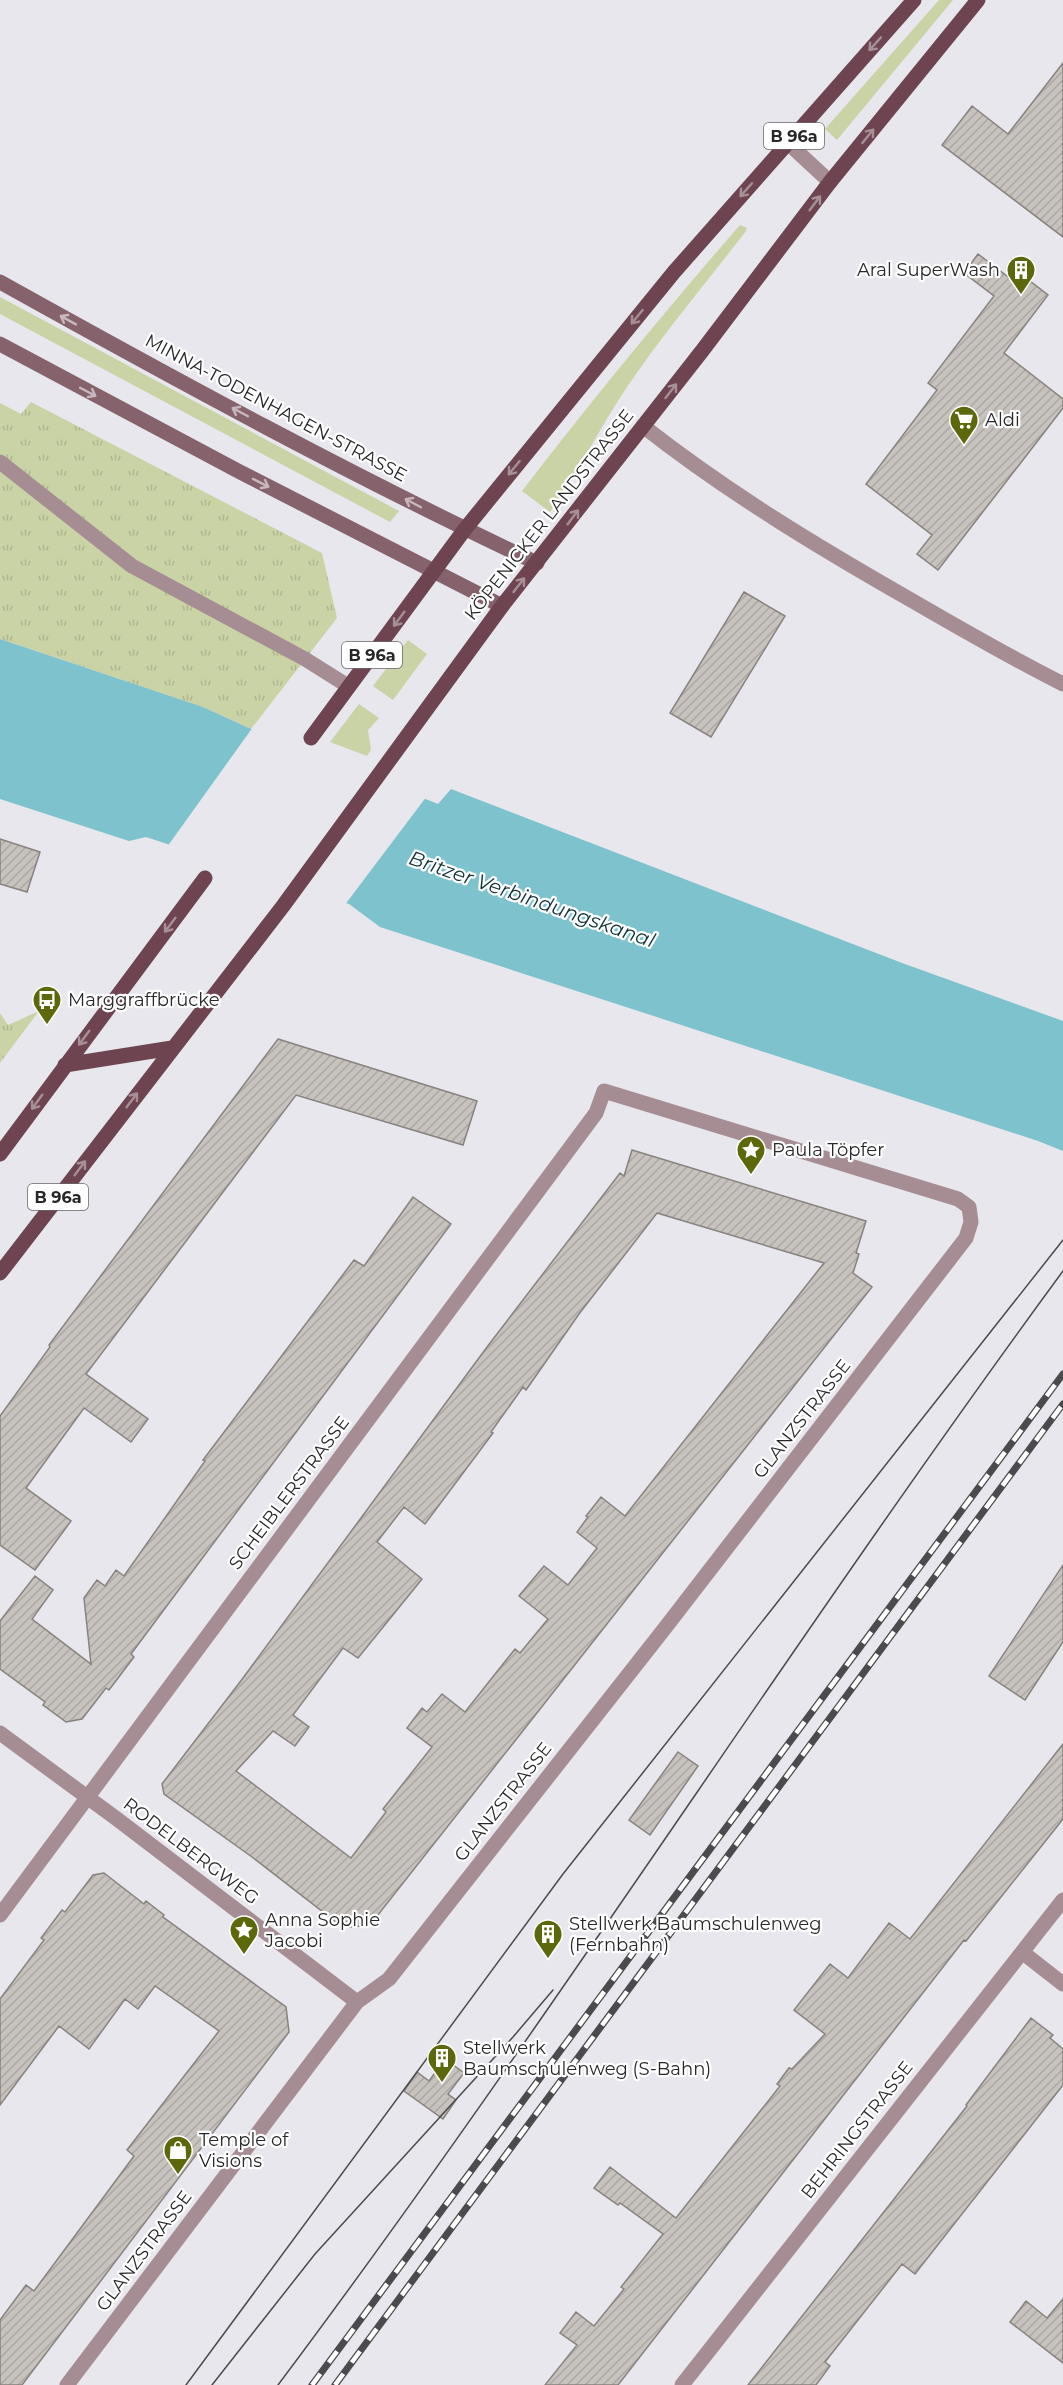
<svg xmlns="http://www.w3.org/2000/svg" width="1063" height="2385" viewBox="0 0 1063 2385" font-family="Montserrat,sans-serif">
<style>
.grass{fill:#cad3a6}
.park{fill:url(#park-tufts)}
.water{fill:#7dc2cc}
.pier{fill:#e7e7ed}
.building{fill:url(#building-hatch);stroke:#88827f;stroke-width:1.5;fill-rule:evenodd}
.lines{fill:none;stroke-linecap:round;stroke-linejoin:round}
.lane{stroke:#a68d94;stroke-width:15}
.street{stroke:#a68d94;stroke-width:15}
.secondary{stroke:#85626c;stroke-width:15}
.primary{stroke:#6d4450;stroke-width:15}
.tram{stroke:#4b4b4e;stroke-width:1.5}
.rail-casing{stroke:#4b4b4e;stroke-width:7}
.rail{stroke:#fff;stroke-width:4.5;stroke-dasharray:14;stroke-linecap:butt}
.oneway{stroke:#a78f96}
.oneway2{stroke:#c8b8bd}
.labels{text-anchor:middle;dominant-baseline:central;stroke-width:4.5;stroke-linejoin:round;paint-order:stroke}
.shield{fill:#fff;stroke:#686869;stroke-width:1.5}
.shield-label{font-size:16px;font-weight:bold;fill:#272729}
.poi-label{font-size:18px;fill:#272729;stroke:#fff;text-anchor:start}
.street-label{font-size:18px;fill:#272729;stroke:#fff}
.water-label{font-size:20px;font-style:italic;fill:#113338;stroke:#fff}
</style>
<defs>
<pattern id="park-tufts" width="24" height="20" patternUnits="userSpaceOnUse" patternTransform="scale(1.5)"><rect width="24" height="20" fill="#cad3a6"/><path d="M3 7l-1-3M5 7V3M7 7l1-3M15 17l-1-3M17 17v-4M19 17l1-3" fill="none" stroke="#aeb58f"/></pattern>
<pattern id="building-hatch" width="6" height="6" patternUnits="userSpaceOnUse" patternTransform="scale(1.5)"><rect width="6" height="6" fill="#c7c2be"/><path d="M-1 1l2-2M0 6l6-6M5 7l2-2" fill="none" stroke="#aba7a3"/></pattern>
</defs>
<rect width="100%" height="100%" fill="#e7e7ed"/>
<path class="grass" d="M939,0H953L837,140L825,129Z
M740,225L747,228L746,231C706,283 663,334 627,387C599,428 579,472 550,512L522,491C592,400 665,311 740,225Z
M0,297L399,511L390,522L0,314Z
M408,640L427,654L393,700L373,686Z
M359,704L379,718L368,730L371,750L367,756L330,742Z"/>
<path class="park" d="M31,402L322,553L337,618L251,729L203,707L0,639V403L21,414Z
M39,1011L0,1063V1013L8,1025Z"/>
<path class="water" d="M0,639L203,707L251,729L438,804L451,789L902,963L1063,1021V1151L1038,1141L380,927L349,904L146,837L129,841L0,799Z"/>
<path class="pier" d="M253,727L427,796L344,906L167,847Z"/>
<path class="building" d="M1063,63V237L942,145L972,106L1008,134Z
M978,254L1020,286L1026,278L1048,295L1004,353L1063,399V408L938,570L917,554L932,535L866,484L937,390L928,383L994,296L964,273Z
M744,592L785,616L711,737L670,713Z
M0,839L40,852L27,892L0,884Z
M278,1039L477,1101L463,1145L296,1095L86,1374L148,1419L131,1442L84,1408L26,1488L71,1521L35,1570L0,1545V1416L50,1347L49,1345Z
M632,1150L866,1221L856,1253L859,1254L853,1273L872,1287L374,1920L362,1926L349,1927L336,1922L252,1857L164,1794L162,1784L243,1678L487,1347L620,1173L624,1176ZM657,1213L824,1263L625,1516L601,1497L586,1516L588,1517L577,1532L597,1548L568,1585L544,1566L519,1596L548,1619L520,1653L515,1649L465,1712L442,1694L427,1712L422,1708L407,1728L432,1747L383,1809L386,1812L351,1858L236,1771L273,1731L295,1746L309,1727L293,1715L343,1648L358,1658L422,1579L377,1542L404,1507L425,1524L493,1433L491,1432L523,1387L526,1390L579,1314Z
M413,1197L451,1224L131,1654L134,1657L109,1690L106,1688L82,1719L66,1722L43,1705L45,1702L0,1669V1621L35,1576L53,1590L32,1619L91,1664L84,1598L97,1580L105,1586L116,1570L124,1576L205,1461L203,1460L354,1260L364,1266Z
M1063,1565V1642L1025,1700L989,1676Z
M1063,1744V1819L966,1941L964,1940L618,2385H545L577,2345L560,2333L576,2312L594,2326L624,2289L621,2287L663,2234L620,2203L618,2205L594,2188L610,2167L676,2218L780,2086L777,2084L789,2068L792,2069L825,2034L794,2010L830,1964L848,1978L889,1923L910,1939Z
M678,1752L698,1766L650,1835L629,1820Z
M104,1873L144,1904L146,1901L164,1915L163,1917L286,2007L289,2032L22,2385H0V2320L26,2285L34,2291L134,2156L127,2150L219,2031L155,1986L138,2009L125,1999L89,2049L59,2026L0,2105V1999L44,1940L41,1938L62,1910L65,1912L93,1875Z
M1031,2018L1053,2035L1050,2038L1063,2049V2085L915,2274L902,2264L825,2362L830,2366L816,2385H748L967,2106L966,2105Z
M445,2059L464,2073L448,2094L456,2100L443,2119L404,2091L417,2072L429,2081Z
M1063,2299V2363L1010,2322L1026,2301L1047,2318Z"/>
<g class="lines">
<path class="lane" d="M788,143L830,182
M643,426C727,492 818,547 911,600C961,629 1011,658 1063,684
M0,462L132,566L305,659L348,686"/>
<path class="street" d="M0,1733L117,1819L357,2002
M0,1915L596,1113L604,1091L958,1199L969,1207L971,1222L966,1238L665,1628L389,1979L357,2002L67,2385
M1022,1952L1063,1984
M682,2385L1063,1900"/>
<path class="secondary" d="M0,282C176,380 354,477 537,563
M0,344L240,472L502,606"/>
<path class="primary" d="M311,738L465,529L674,272L914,0
M65,1065L172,1048
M0,1154L205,878
M0,1273L283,906L502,606L702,351L830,182L978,0"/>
<path class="tram" d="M186,2385L563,1874L1063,1240
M212,2385L315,2254L513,2037L553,1990
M278,2385C551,2021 794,1637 1063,1271"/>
<g class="rail-casing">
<path id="rail" d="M312,2385L1063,1374
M335,2385L1063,1404"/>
</g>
<use href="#rail" class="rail"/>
</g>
<defs><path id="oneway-shaft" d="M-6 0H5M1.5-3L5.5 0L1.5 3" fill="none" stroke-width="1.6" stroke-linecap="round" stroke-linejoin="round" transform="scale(1.5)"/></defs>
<g class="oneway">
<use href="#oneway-shaft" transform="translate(875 44) rotate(132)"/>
<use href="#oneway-shaft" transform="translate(868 136) rotate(-51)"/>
<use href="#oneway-shaft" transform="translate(746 190) rotate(132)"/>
<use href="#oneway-shaft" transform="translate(815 203) rotate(-53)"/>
<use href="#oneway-shaft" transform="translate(637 317) rotate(129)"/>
<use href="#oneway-shaft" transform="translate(671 391) rotate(-52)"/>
<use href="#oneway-shaft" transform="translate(514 468) rotate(129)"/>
<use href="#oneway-shaft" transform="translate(573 517) rotate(-53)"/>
<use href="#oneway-shaft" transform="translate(519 585) rotate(-52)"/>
<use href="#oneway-shaft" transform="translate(399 619) rotate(127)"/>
<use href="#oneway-shaft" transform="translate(170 925) rotate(127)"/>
<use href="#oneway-shaft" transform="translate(84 1038) rotate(126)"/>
<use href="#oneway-shaft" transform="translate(132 1100) rotate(-53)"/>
<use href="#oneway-shaft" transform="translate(37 1102) rotate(126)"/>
<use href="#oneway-shaft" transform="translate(80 1168) rotate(-53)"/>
</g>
<g class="oneway2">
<use href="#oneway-shaft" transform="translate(68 320) rotate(-151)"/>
<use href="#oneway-shaft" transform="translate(88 392) rotate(28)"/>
<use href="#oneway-shaft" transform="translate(240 412) rotate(-152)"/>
<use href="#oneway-shaft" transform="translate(261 483) rotate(27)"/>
<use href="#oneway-shaft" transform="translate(413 503) rotate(-152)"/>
</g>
<defs>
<g id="building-pin" transform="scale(1.5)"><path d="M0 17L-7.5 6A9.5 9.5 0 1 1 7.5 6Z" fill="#5d670b" stroke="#fff"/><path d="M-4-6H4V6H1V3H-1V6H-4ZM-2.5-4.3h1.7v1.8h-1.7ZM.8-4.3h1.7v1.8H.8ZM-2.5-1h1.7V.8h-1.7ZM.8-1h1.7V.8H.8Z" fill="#fff"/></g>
<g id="supermarket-pin" transform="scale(1.5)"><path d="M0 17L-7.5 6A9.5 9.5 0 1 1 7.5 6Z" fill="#5d670b" stroke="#fff"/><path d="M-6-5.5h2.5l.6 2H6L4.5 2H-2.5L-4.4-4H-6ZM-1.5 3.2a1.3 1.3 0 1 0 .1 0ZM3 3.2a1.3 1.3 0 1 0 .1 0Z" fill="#fff"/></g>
<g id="bus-pin" transform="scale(1.5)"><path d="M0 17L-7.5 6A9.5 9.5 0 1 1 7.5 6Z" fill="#5d670b" stroke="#fff"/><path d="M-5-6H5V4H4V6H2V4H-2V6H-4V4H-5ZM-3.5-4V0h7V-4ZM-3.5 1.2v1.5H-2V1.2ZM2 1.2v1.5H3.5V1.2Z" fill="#fff"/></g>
<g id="sight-pin" transform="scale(1.5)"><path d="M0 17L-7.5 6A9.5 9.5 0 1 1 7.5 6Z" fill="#5d670b" stroke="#fff"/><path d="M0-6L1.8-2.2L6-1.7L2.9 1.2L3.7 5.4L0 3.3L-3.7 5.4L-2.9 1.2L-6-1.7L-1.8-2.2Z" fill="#fff"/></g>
<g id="shop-pin" transform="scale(1.5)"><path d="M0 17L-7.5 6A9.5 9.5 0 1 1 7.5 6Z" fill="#5d670b" stroke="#fff"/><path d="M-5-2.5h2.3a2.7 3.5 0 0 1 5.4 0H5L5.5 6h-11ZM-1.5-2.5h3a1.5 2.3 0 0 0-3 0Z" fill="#fff"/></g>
</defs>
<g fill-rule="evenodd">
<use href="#building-pin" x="1021" y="270"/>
<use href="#supermarket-pin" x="964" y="420"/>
<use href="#bus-pin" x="47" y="1000"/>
<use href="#sight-pin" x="751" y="1150"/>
<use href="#sight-pin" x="244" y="1930"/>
<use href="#building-pin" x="548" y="1934"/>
<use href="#building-pin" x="442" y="2058"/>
<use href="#shop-pin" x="178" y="2150"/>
</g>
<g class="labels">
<g class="shield">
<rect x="764" y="123" width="60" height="26" rx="4.5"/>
<rect x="342" y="642" width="60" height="26" rx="4.5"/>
<rect x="28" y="1184" width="60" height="26" rx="4.5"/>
</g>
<g class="shield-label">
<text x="794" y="136">B 96a</text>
<text x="372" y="655">B 96a</text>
<text x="58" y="1197">B 96a</text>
</g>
<g class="poi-label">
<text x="1000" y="270" text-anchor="end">Aral SuperWash</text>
<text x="985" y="420">Aldi</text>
<text x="68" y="1000">Marggraffbrücke</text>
<text x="772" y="1150">Paula Töpfer</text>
<text x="265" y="1920">Anna Sophie<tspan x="265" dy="21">Jacobi</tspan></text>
<text x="569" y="1924">Stellwerk Baumschulenweg<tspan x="569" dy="21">(Fernbahn)</tspan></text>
<text x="463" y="2048">Stellwerk<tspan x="463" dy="21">Baumschulenweg (S-Bahn)</tspan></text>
<text x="199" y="2140">Temple of<tspan x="199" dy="21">Visions</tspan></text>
</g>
<g class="street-label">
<text transform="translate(276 408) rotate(28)">MINNA-TODENHAGEN-STRASSE</text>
<text transform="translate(549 515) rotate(-52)">KÖPENICKER LANDSTRASSE</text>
<text transform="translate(802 1419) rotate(-52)">GLANZSTRASSE</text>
<text transform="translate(289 1493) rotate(-53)">SCHEIBLERSTRASSE</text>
<text transform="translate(503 1802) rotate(-52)">GLANZSTRASSE</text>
<text transform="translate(191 1851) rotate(37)">RODELBERGWEG</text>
<text transform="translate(857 2130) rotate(-52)">BEHRINGSTRASSE</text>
<text transform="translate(144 2251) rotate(-53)">GLANZSTRASSE</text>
</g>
<g class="water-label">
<text transform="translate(532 899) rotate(19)">Britzer Verbindungskanal</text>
</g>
</g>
</svg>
